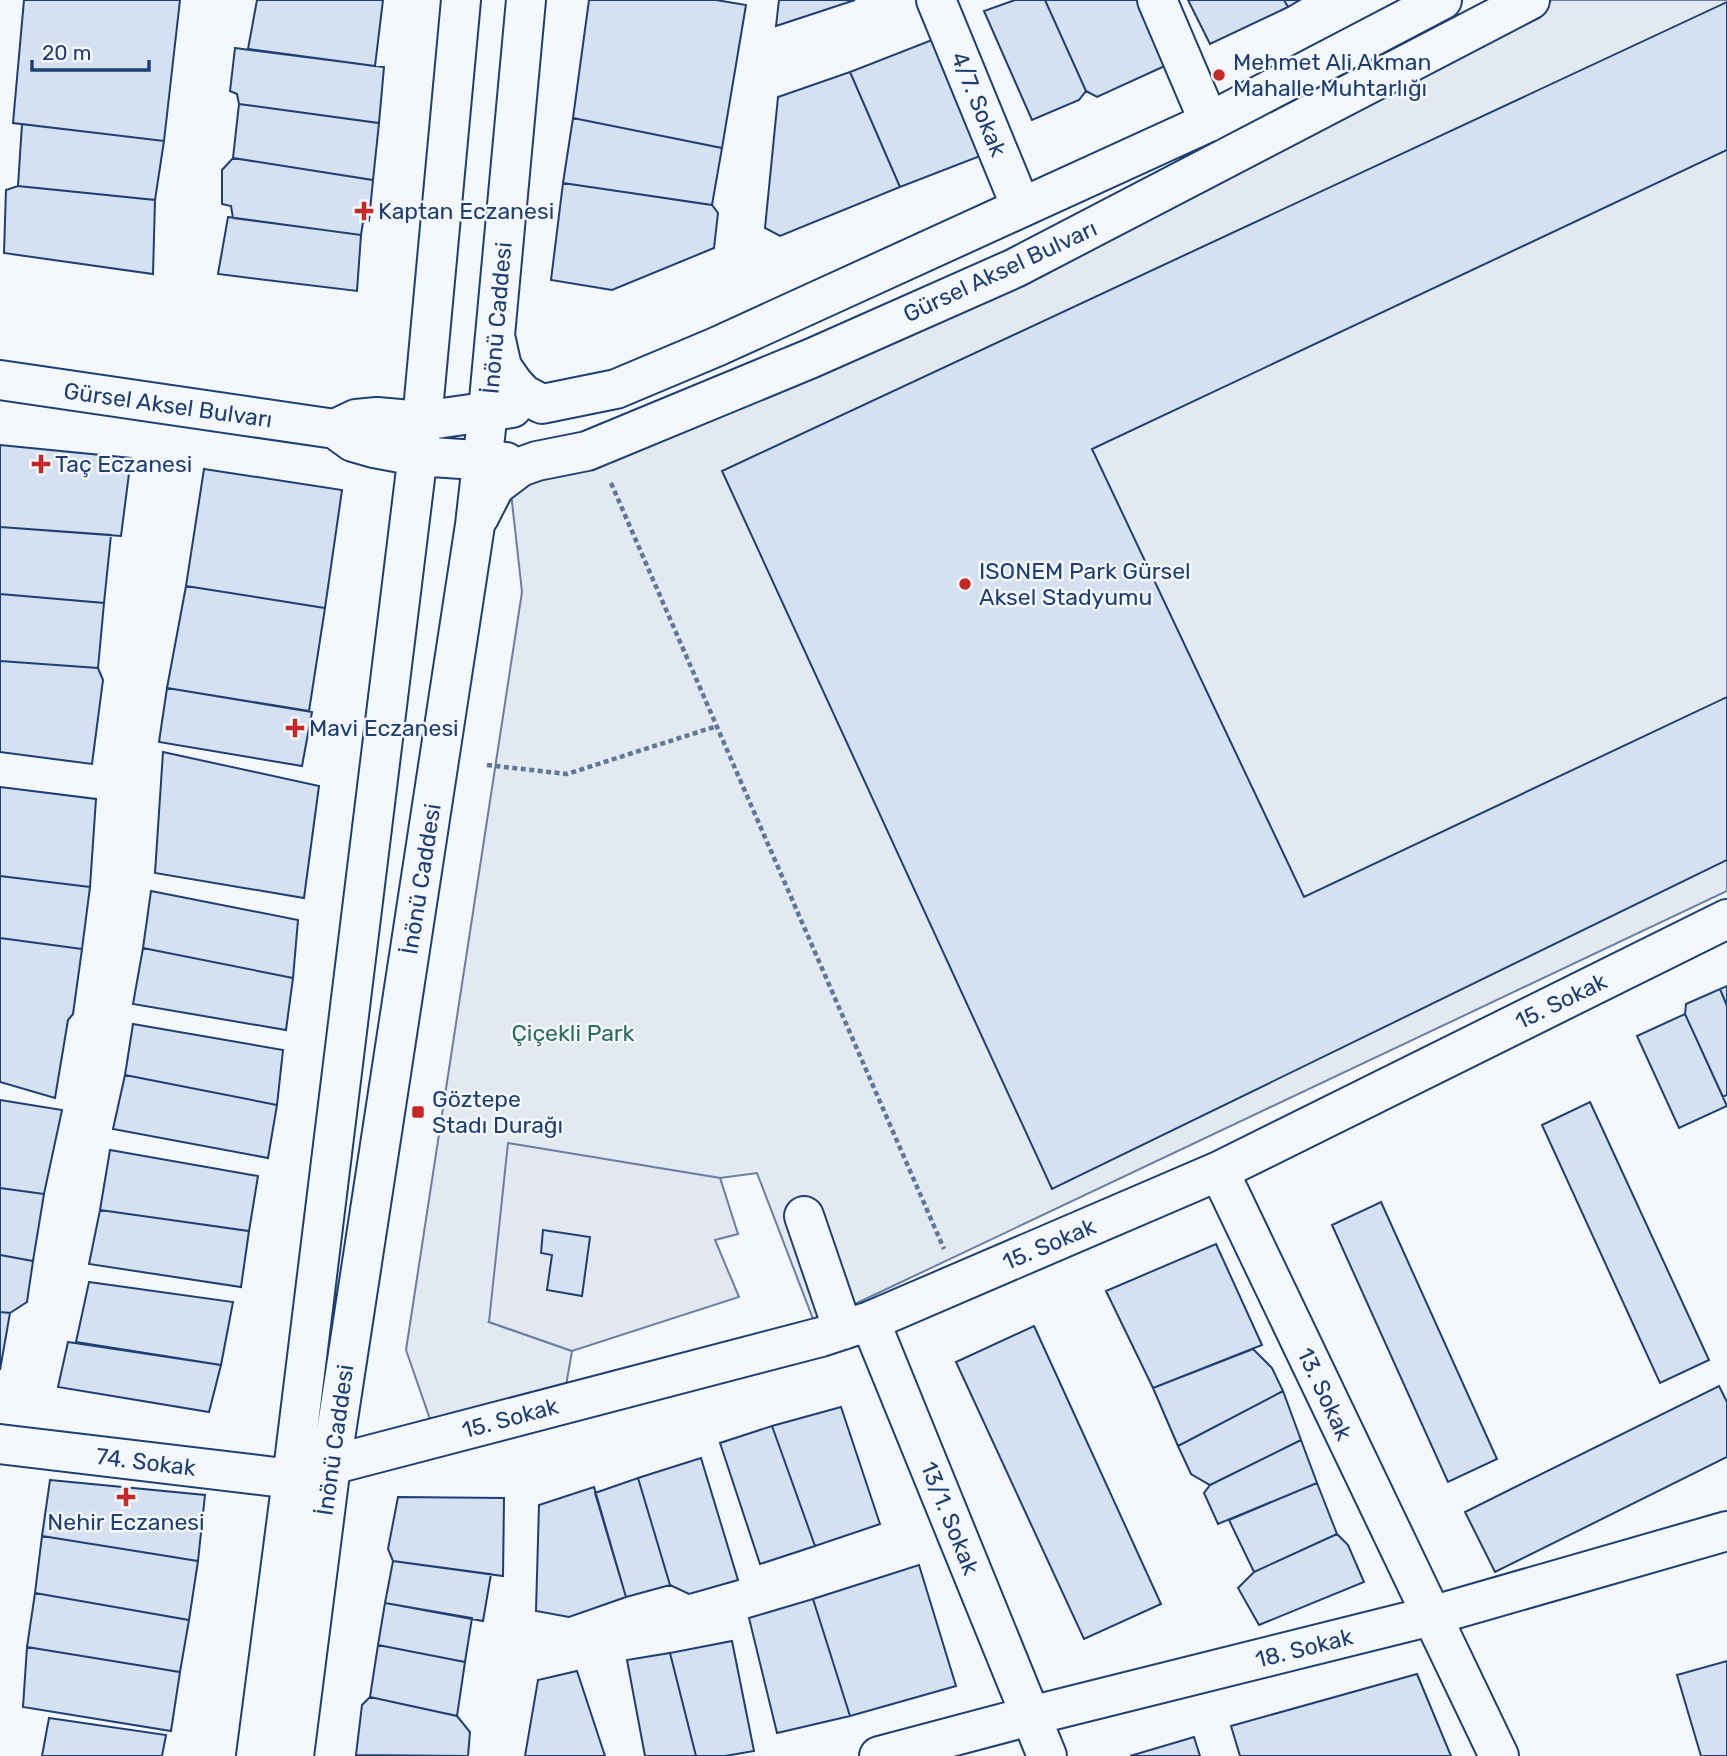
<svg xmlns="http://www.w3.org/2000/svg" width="1727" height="1756" viewBox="0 0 1727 1756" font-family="Rubik,sans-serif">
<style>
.green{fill:#e3e9f0;stroke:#687fa3;stroke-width:2}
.parking{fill:#e3e8f0;stroke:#687fa3;stroke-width:2}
.building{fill:#d5e0f0;stroke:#1d3f73;stroke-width:2}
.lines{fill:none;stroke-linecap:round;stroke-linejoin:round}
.minor-casing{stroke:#1d3f73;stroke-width:42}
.major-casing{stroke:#1d3f73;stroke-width:42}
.path{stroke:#5e769c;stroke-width:4.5;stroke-dasharray:5 3.5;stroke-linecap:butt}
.minor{stroke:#f4f7fb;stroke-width:38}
.major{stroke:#f4f7fb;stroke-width:38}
.poi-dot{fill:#c62828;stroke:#f4f7fb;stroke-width:2.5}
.labels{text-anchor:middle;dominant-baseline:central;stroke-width:5;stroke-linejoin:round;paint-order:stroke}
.poi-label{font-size:23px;fill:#1d3f73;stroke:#f4f7fb;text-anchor:start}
.street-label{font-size:23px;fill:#1d3f73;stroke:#f4f7fb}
.park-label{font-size:23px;fill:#2c6c60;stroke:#f4f7fb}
</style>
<rect width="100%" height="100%" fill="#f4f7fb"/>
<path class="green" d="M1552,0H1727V891L857,1303L813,1319L757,1173L720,1178L489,1322L572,1351L566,1386L430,1419L406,1350L522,592L509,475L1072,250Z"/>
<path class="parking" d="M508,1143L720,1178L738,1234L715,1240L739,1297L572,1351L489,1322Z"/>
<path class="building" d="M24,0H180L164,141L13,123Z
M257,0H383L375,66L248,49Z
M589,0H716L746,5L722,148L573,118Z
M779,0H855L776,26Z
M1015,0H1045L1086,91L1079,100L1032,120L984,11Z
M1045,0H1137L1167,65L1097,97L1086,91Z
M1188,0H1284L1288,7L1210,44Z
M1284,0H1300L1288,7Z
M1727,2V150L1092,449L1304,897L1727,697V860L1052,1189L722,471Z
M937,38L988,153L900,187L850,72Z
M235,48L384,67L379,123L239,104L237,94L230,91Z
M850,72L900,187L780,236L765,228L778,97Z
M239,104L379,123L373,180L233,158Z
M573,118L722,148L712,205L563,183Z
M22,124L164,141L155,200L18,186Z
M233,158L373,180L369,221L363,222L361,235L233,218L231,206L222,204V170Z
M563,183L712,205L718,213L714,248L612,290L551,280Z
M18,186L155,200L153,274L4,253L6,190Z
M228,217L361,235L357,291L218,274Z
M0,445L131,458L121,536L0,527Z
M204,469L342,490L325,608L186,586Z
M0,527L111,535L104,603L0,594Z
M186,586L325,608L309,711L167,688Z
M0,594L104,603L98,668L0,661Z
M0,661L98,668L103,680L92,764L0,752Z
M167,688L312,712L302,766L159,742Z
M163,752L319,786L304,898L155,873Z
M0,787L96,799L90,887L0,876Z
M0,876L90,887L82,949L0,938Z
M151,891L298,920L293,978L143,948Z
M0,938L82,949L73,1014L68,1020L55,1098L0,1082Z
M143,948L293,978L286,1030L133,1004Z
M1727,986V1006L1720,989Z
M1720,989L1727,1006V1095L1723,1097L1685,1014L1686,1004Z
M1685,1014L1727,1106L1679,1128L1637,1036Z
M133,1024L283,1050L277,1105L125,1075Z
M125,1075L277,1105L268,1158L113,1129Z
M0,1100L62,1110L44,1194L0,1188Z
M1590,1102L1709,1360L1660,1383L1542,1125Z
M110,1150L258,1176L249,1231L100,1210Z
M0,1188L44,1194L33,1261L0,1255Z
M1381,1202L1497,1459L1448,1482L1332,1225Z
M100,1210L249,1231L241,1287L89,1264Z
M543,1230L590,1237L582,1296L547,1290L552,1255L541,1253Z
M1216,1244L1262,1345L1153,1388L1106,1291Z
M0,1255L33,1261L27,1302L10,1313L0,1312Z
M89,1282L233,1302L221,1365L76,1342Z
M0,1312L10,1313L0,1370Z
M1034,1326L1161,1604L1084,1639L956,1362Z
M68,1342L221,1365L209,1412L58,1387Z
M1253,1349L1272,1368L1283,1391L1178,1446L1153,1388Z
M1719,1386L1727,1402V1457L1495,1572L1465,1512Z
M1283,1391L1301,1440L1210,1485L1191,1474L1178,1446Z
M841,1407L880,1524L815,1546L772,1426Z
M772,1426L815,1546L760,1564L720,1443Z
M1301,1440L1317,1483L1218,1524L1204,1493L1210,1485Z
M701,1458L738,1580L689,1594L670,1585L638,1478Z
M638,1478L670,1585L626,1597L595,1493Z
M50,1480L205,1495L198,1561L42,1536Z
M1317,1483L1337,1534L1254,1572L1229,1520Z
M594,1487L626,1597L569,1617L536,1611L539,1505Z
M398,1497L504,1498L503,1576L393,1561L388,1549Z
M1337,1534L1348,1545L1364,1582L1259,1625L1238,1588L1254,1572Z
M42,1536L198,1561L189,1620L35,1593Z
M393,1561L491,1574L483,1621L385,1603Z
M919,1565L956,1686L850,1716L813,1599Z
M35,1593L189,1620L180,1672L27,1647Z
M813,1599L850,1716L777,1733L749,1618Z
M385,1603L472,1618L465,1662L378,1645Z
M732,1641L754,1751L725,1756H696L670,1653Z
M378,1645L465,1662L457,1716L370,1697Z
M27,1647L180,1672L171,1731L23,1707Z
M670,1653L696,1756H645L627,1660Z
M1727,1661V1756H1701L1677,1675Z
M577,1671L605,1756H525L538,1680Z
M1417,1674L1451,1756H1240L1231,1726Z
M370,1697L457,1716L470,1732L468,1756L356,1755L362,1705Z
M49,1718L166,1735L162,1756H42Z
M1194,1737L1200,1756H1130Z"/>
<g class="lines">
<g class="minor-casing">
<path id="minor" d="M936,0L1021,207
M1157,0L1209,122
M0,380L335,429L353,442L374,448L417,456
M335,429L356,419L377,417L422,421
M1219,1171L1499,1756
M804,1216L843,1330
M870,1321L1047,1756
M0,1444L292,1479
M331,1465L821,1337L870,1321L1219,1171L1727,919
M879,1756L1030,1716L1431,1616L1727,1531"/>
</g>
<g class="major-casing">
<path id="major" d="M496,340L502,367L513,383L523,394L542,404L616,389L716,347L1209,122L1442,0
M422,421L512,408
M417,456L506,462
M479,517L495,486L520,467L537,461L587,451L812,358L1015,268L1530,0
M256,1756L292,1479L422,421L461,0
M294,1756L331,1465L475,525L488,411L526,0"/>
</g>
<path class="path" d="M611,483L944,1249
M487,765L567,774L717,726"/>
<use href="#minor" class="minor"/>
<use href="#major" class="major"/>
</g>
<g class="poi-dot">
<circle cx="1219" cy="75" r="7"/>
<path d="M360.5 200.5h7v7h7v7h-7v7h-7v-7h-7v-7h7z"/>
<path d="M37.5 453.5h7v7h7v7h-7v7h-7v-7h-7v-7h7z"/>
<circle cx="965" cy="584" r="7"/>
<path d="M291.5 717.5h7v7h7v7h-7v7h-7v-7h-7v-7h7z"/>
<rect x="411" y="1105" width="14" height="14" rx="3.5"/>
<path d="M122.5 1486.5h7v7h7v7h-7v7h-7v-7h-7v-7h7z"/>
</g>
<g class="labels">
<g class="poi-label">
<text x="1233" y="62">Mehmet Ali Akman<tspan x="1233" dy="26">Mahalle Muhtarlığı</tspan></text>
<text x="378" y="211">Kaptan Eczanesi</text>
<text x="55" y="464">Taç Eczanesi</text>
<text x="979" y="571">ISONEM Park Gürsel<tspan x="979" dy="26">Aksel Stadyumu</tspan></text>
<text x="309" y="728">Mavi Eczanesi</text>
<text x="432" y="1099">Göztepe<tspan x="432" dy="26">Stadı Durağı</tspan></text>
<text x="126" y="1522" text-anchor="middle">Nehir Eczanesi</text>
</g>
<g class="street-label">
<text transform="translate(979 104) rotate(68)">4/7. Sokak</text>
<text transform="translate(1000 271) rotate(-25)">Gürsel Aksel Bulvarı</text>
<text transform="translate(497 318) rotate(-85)">İnönü Caddesi</text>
<text transform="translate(168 405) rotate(8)">Gürsel Aksel Bulvarı</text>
<text transform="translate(421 879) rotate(-81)">İnönü Caddesi</text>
<text transform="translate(1561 1001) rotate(-26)">15. Sokak</text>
<text transform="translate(1049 1244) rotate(-23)">15. Sokak</text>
<text transform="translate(1325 1394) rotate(65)">13. Sokak</text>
<text transform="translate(510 1418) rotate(-15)">15. Sokak</text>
<text transform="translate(335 1440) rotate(-82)">İnönü Caddesi</text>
<text transform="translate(146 1462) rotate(7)">74. Sokak</text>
<text transform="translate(950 1518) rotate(68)">13/1. Sokak</text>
<text transform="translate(1304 1648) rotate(-14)">18. Sokak</text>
</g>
<g class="park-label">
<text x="573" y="1033">Çiçekli Park</text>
</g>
</g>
<path d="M32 60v10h117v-10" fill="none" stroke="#1d3f73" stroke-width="3.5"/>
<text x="42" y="60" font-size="21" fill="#1d3f73" stroke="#f4f7fb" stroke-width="5" paint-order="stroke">20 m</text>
</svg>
